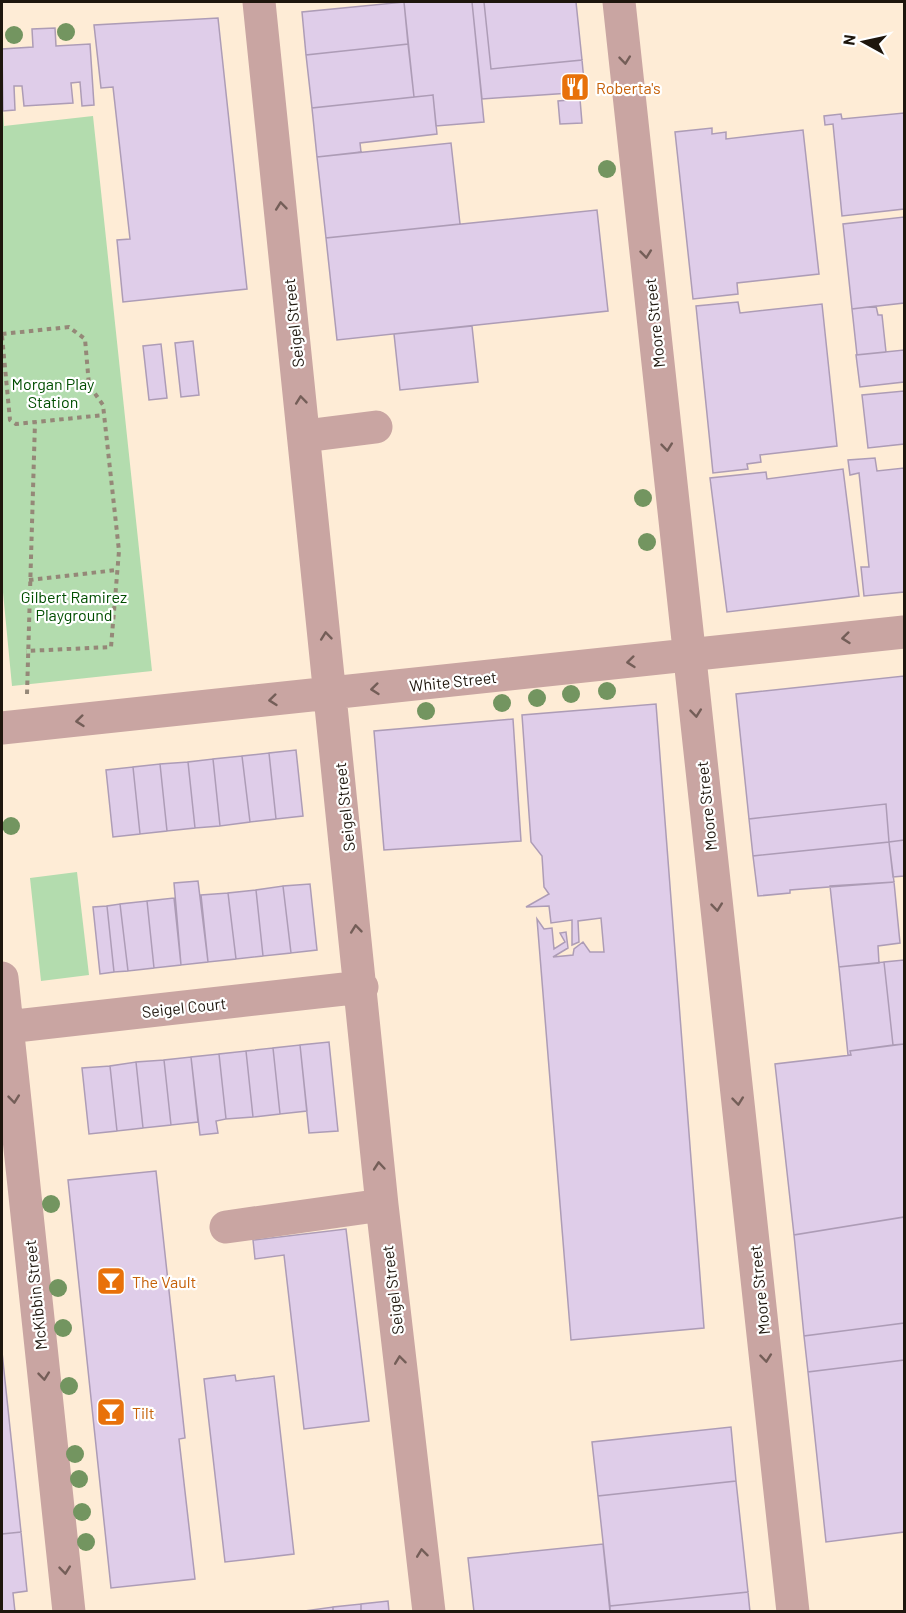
<svg xmlns="http://www.w3.org/2000/svg" width="906" height="1613" viewBox="0 0 906 1613" font-family="Barlow,sans-serif">
<style>
.green{fill:#b3dcae}
.building{fill:#dfcde9;stroke:#ad9cb6;stroke-width:1.5}
.lines{fill:none;stroke-linecap:round;stroke-linejoin:round}
.path{stroke:#958878;stroke-width:4;stroke-dasharray:4.5 4.5;stroke-linecap:butt}
.minor{stroke:#c9a5a2;stroke-width:33}
.tree{fill:#739560}
.oneway{stroke:#745e58}
.labels{text-anchor:middle;dominant-baseline:central;stroke-width:4.5;stroke-linejoin:round;paint-order:stroke}
.food-label{font-size:16px;fill:#c56008;stroke:#fff;text-anchor:start}
.street-label{font-size:16px;fill:#1e160d;stroke:#fff}
.park-label{font-size:16px;fill:#014e00;stroke:#fff}
</style>
<rect width="100%" height="100%" fill="#feecd6"/>
<path class="green" d="M2,91L4,126L93,116L152,671L12,686L2,582Z
M77,872L89,975L41,981L30,878Z"/>
<path class="building" d="M404,2H472L484,122L436,126L433,95L414,97Z
M404,2L408,44L306,55L302,12Z
M472,2H484L491,69L582,60L585,92L482,99Z
M484,2H576L582,60L491,69Z
M218,18L247,289L123,302L117,240L130,239L113,87L101,88L94,25Z
M55,28L56,46L90,44L94,105L82,106L80,82L71,83L73,103L24,106L22,86H14L15,110L3,111L2,49L33,47L32,29Z
M408,44L414,97L312,108L306,55Z
M433,95L437,134L360,143L361,152L317,157L312,108Z
M580,99L582,123L560,124L558,101Z
M904,113V209L842,216L833,124L825,125L824,116L841,114L842,119Z
M712,128V134L726,132V139L803,130L819,274L737,283L738,294L693,299L675,132Z
M451,143L460,224L326,238L317,157Z
M597,210L608,311L337,340L326,238Z
M904,217V303L852,309L843,224Z
M738,302L740,313L822,304L837,446L760,455L761,462L747,464L748,469L713,473L696,306Z
M876,306L878,315H882L886,352L857,355L852,309Z
M472,326L478,382L400,390L394,334Z
M193,341L199,395L181,397L175,343Z
M161,344L167,398L149,400L143,346Z
M904,350V382L860,387L856,355Z
M904,391V444L868,448L862,395Z
M875,458L877,471L904,468V592L864,596L861,567H869L859,473L850,475L848,460Z
M843,469L859,596L727,612L710,478L766,472L767,479Z
M904,676V840L889,842L886,804L749,819L736,694Z
M656,704L704,1328L571,1340L537,919L544,929L552,928L554,949L565,942L560,933L566,932L568,948L553,957L573,955L574,949L583,942L590,952H604L601,918L578,921L579,942L572,945V920L551,923L549,906L526,907L549,894L544,887L542,856L531,842L522,715Z
M513,719L521,841L384,850L374,731Z
M296,750L303,816L276,819L269,753Z
M269,753L276,819L250,822L242,756Z
M242,756L250,822L220,826L213,759Z
M213,759L220,826L195,828L188,762Z
M188,762L195,828L167,831L160,764Z
M160,764L167,831L140,834L133,767Z
M133,767L140,834L113,837L106,770Z
M886,804L889,842L753,856L749,819Z
M904,840V876L893,877L889,842Z
M889,842L894,882L790,890V893L758,896L753,856Z
M198,881L208,962L181,965L174,883Z
M894,882L900,943L878,946L879,963L839,967L830,886Z
M310,884L317,950L291,953L283,886Z
M283,886L291,953L263,956L256,890Z
M256,890L263,956L236,959L228,893Z
M228,893L236,959L208,962L201,895Z
M174,898L181,965L154,968L147,901Z
M147,901L154,968L128,971L120,904Z
M120,904L128,971L114,972L107,906Z
M107,906L114,972L100,974L93,907Z
M904,960V1044L893,1045L884,962Z
M884,962L893,1045L850,1051L851,1055H848L839,967Z
M329,1042L338,1131L309,1133L300,1045Z
M904,1044V1217L794,1235L775,1064L851,1055L850,1051Z
M300,1045L307,1111L280,1114L273,1048Z
M273,1048L280,1114L253,1117L246,1051Z
M246,1051L253,1117L226,1119L219,1054Z
M219,1054L226,1119L216,1121L218,1133L200,1135L191,1057Z
M191,1057L198,1122L171,1125L164,1060Z
M164,1060L171,1125L143,1128L136,1062Z
M136,1062L143,1128L117,1131L110,1066Z
M110,1066L117,1131L89,1134L82,1068Z
M156,1171L185,1438L179,1439L195,1579L111,1588L68,1180Z
M904,1217V1323L804,1336L794,1235Z
M346,1229L369,1421L304,1429L284,1255L255,1259L253,1240Z
M904,1323V1360L808,1372L804,1336Z
M2,1352L21,1532L2,1534Z
M904,1360V1532L826,1542L808,1372Z
M235,1375L236,1381L274,1376L294,1554L225,1562L204,1379Z
M731,1427L736,1481L598,1496L592,1442Z
M736,1481L748,1592L610,1606L598,1496Z
M21,1532L27,1591L13,1593L15,1612H2V1534Z
M603,1544L610,1612H474L468,1558Z
M748,1592L750,1612H610V1606Z
M388,1601L389,1612H361V1604Z
M361,1604V1612H333V1607Z
M333,1607V1612H305V1611Z"/>
<g class="lines">
<path class="path" d="M2,334L69,327L85,339L89,385L103,405L119,551L111,647L26,651
M2,336L10,420L16,424L104,415
M29,580L117,570
M27,694L35,422"/>
<path class="minor" d="M259,2L382,1205L429,1612
M619,2L793,1612
M305,436L376,427
M2,728L904,632
M2,978L69,1612
M7,1027L362,987
M226,1227L382,1205"/>
</g>
<g class="tree">
<circle cx="66" cy="32" r="9"/>
<circle cx="14" cy="35" r="9"/>
<circle cx="607" cy="169" r="9"/>
<circle cx="643" cy="498" r="9"/>
<circle cx="647" cy="542" r="9"/>
<circle cx="607" cy="691" r="9"/>
<circle cx="571" cy="694" r="9"/>
<circle cx="537" cy="698" r="9"/>
<circle cx="502" cy="703" r="9"/>
<circle cx="426" cy="711" r="9"/>
<circle cx="11" cy="826" r="9"/>
<circle cx="51" cy="1204" r="9"/>
<circle cx="58" cy="1288" r="9"/>
<circle cx="63" cy="1328" r="9"/>
<circle cx="69" cy="1386" r="9"/>
<circle cx="75" cy="1454" r="9"/>
<circle cx="79" cy="1479" r="9"/>
<circle cx="82" cy="1512" r="9"/>
<circle cx="86" cy="1542" r="9"/>
</g>
<defs><path id="oneway-chevron" d="M-2-3.5L2.5 0L-2 3.5" fill="none" stroke-width="1.6" stroke-linecap="round" stroke-linejoin="round" transform="scale(1.5)"/></defs>
<g class="oneway">
<use href="#oneway-chevron" transform="translate(625 60) rotate(84)"/>
<use href="#oneway-chevron" transform="translate(281 206) rotate(-96)"/>
<use href="#oneway-chevron" transform="translate(646 254) rotate(84)"/>
<use href="#oneway-chevron" transform="translate(301 400) rotate(-96)"/>
<use href="#oneway-chevron" transform="translate(667 447) rotate(84)"/>
<use href="#oneway-chevron" transform="translate(326 636) rotate(-96)"/>
<use href="#oneway-chevron" transform="translate(846 638) rotate(174)"/>
<use href="#oneway-chevron" transform="translate(631 662) rotate(174)"/>
<use href="#oneway-chevron" transform="translate(375 689) rotate(174)"/>
<use href="#oneway-chevron" transform="translate(273 700) rotate(174)"/>
<use href="#oneway-chevron" transform="translate(696 713) rotate(84)"/>
<use href="#oneway-chevron" transform="translate(80 721) rotate(174)"/>
<use href="#oneway-chevron" transform="translate(717 907) rotate(84)"/>
<use href="#oneway-chevron" transform="translate(356 929) rotate(-96)"/>
<use href="#oneway-chevron" transform="translate(14 1099) rotate(84)"/>
<use href="#oneway-chevron" transform="translate(738 1101) rotate(84)"/>
<use href="#oneway-chevron" transform="translate(379 1166) rotate(-95)"/>
<use href="#oneway-chevron" transform="translate(766 1358) rotate(84)"/>
<use href="#oneway-chevron" transform="translate(400 1360) rotate(-97)"/>
<use href="#oneway-chevron" transform="translate(44 1376) rotate(84)"/>
<use href="#oneway-chevron" transform="translate(422 1553) rotate(-97)"/>
<use href="#oneway-chevron" transform="translate(65 1570) rotate(84)"/>
</g>
<defs>
<g id="restaurant-square" transform="scale(1.5)"><rect x="-9" y="-9" width="18" height="18" rx="4" fill="#e8710a" stroke="#fff"/><path d="M-5-6h1v4h1v-4h1v4h1v-4h1v5L-1.5 .5V6h-2V.5L-5-1ZM5-6V6H3V1.5H1.5Q1.5-4 5-6Z" fill="#fff"/></g>
<g id="bar-square" transform="scale(1.5)"><rect x="-9" y="-9" width="18" height="18" rx="4" fill="#e8710a" stroke="#fff"/><path d="M-6-5H6L.8 .8V4.5H3.5V6h-7V4.5H-.8V.8Z" fill="#fff"/></g>
</defs>
<g fill-rule="evenodd">
<use href="#restaurant-square" x="575" y="87"/>
<use href="#bar-square" x="111" y="1281"/>
<use href="#bar-square" x="111" y="1412"/>
</g>
<g class="labels">
<g class="food-label">
<text x="596" y="87">Roberta's</text>
<text x="132" y="1281">The Vault</text>
<text x="132" y="1412">Tilt</text>
</g>
<g class="street-label">
<text transform="translate(293 323) rotate(-96)">Seigel Street</text>
<text transform="translate(654 323) rotate(-96)">Moore Street</text>
<text transform="translate(453 681) rotate(-6)">White Street</text>
<text transform="translate(706 806) rotate(-96)">Moore Street</text>
<text transform="translate(344 807) rotate(-96)">Seigel Street</text>
<text transform="translate(184 1007) rotate(-6)">Seigel Court</text>
<text transform="translate(392 1290) rotate(-97)">Seigel Street</text>
<text transform="translate(759 1290) rotate(-96)">Moore Street</text>
<text transform="translate(35 1295) rotate(-96)">McKibbin Street</text>
</g>
<g class="park-label">
<text x="53" y="383">Morgan Play<tspan x="53" dy="18">Station</tspan></text>
<text x="74" y="596">Gilbert Ramirez<tspan x="74" dy="18">Playground</tspan></text>
</g>
</g>
<rect width="906" height="1613" fill="none" stroke="#1e160d" stroke-width="6"/>
<g transform="translate(864 42) rotate(278)" stroke="#ffffff" stroke-width="4.5" paint-order="stroke">
<path d="M0-4.5L10 22L0 15L-10 22Z" fill="#1e160d"/>
<text y="-9" font-size="16" font-weight="bold" text-anchor="middle" fill="#1e160d">N</text>
</g>
</svg>
